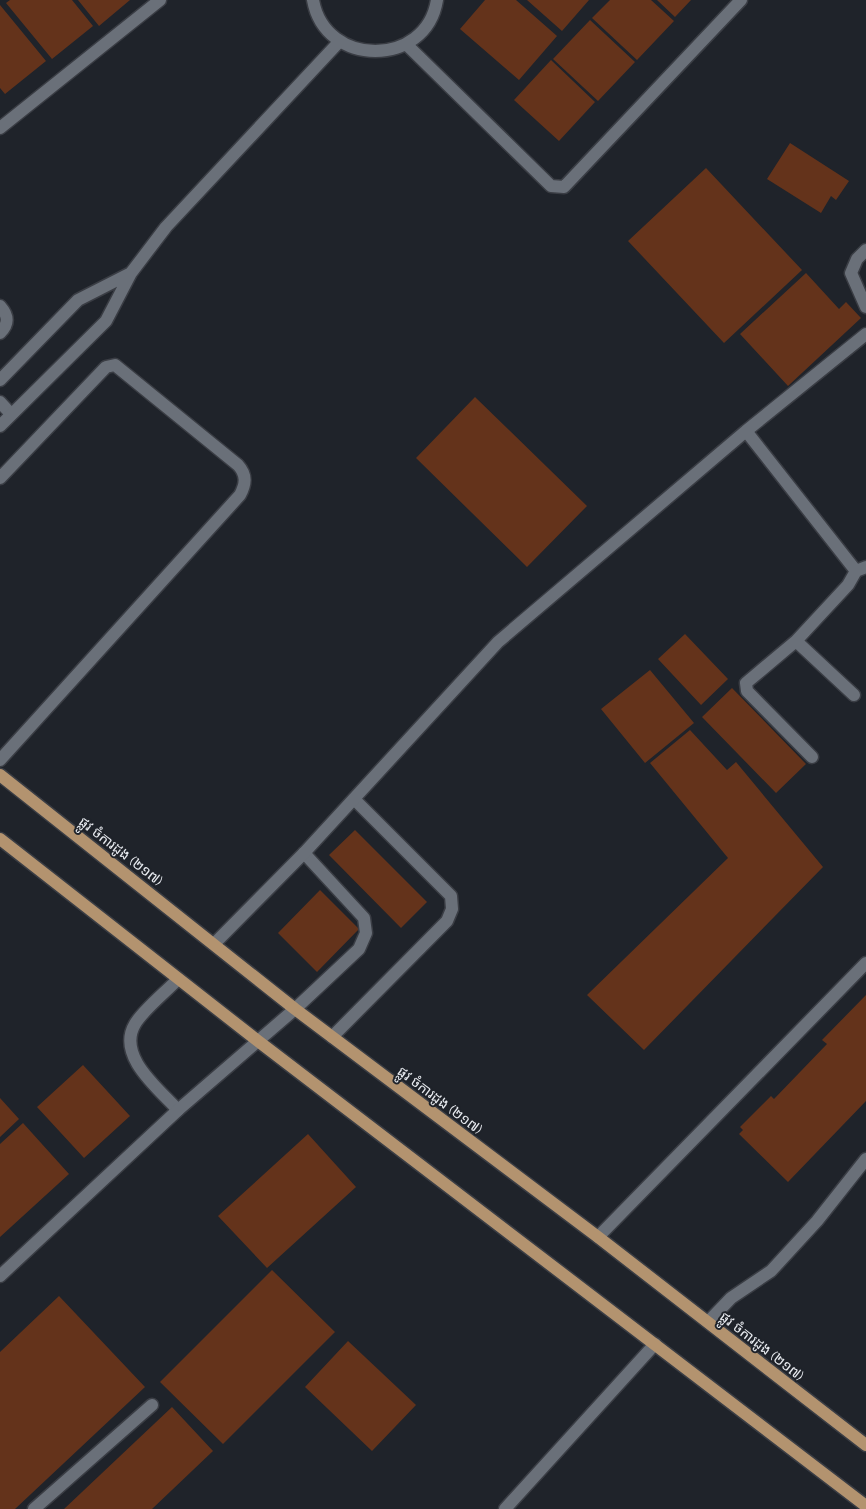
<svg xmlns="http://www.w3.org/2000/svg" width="866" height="1509" viewBox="0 0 866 1509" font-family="Raleway,'Noto Sans Khmer',sans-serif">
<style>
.building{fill:#64331b}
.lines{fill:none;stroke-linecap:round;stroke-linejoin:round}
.lane-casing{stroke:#3a3d44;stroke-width:15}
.street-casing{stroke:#3a3d44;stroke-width:15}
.primary-casing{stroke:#3a3d44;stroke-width:15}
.lane{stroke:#6a7079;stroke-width:12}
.street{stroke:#6a7079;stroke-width:12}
.primary{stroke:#b3936f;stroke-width:12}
.labels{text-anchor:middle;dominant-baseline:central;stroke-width:4;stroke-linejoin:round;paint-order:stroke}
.street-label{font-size:14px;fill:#e8ebf0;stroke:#1f232a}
</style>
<rect width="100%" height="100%" fill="#1f232a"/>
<path class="building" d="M10,0H72L93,26L52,59L6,3Z
M78,0H130L99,26Z
M485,0H516L557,36L519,80L460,29Z
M527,0H589L562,31Z
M610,0H651L674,21L637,60L592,18Z
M657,0H691L675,17Z
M0,5L46,61L5,94L0,88Z
M590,20L635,62L598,101L553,59Z
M551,60L595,102L559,141L514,100Z
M790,143L849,181L836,200L831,196L821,213L767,179Z
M706,168L802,270L724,343L628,241Z
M806,273L839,309L846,302L861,318L788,386L740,334Z
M475,397L587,506L527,567L416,458Z
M685,634L728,679L701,705L658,659Z
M650,670L694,723L645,763L601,709Z
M732,688L806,764L776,793L702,717Z
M690,730L727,770L736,762L823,867L644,1050L587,995L728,858L650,763Z
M355,830L427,902L401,928L329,855Z
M320,890L359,929L317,972L278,933Z
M866,995V1101L788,1182L739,1134L743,1130L740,1127L771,1096L774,1099L827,1044L822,1040Z
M83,1065L130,1116L84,1158L37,1107Z
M0,1098L19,1119L0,1137Z
M23,1123L69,1174L0,1237V1144Z
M308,1134L356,1187L267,1268L218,1216Z
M272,1270L335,1332L223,1444L160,1382Z
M59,1296L145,1387L15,1509H0V1352Z
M348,1341L416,1405L372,1451L305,1387Z
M172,1407L213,1451L152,1509H64Z"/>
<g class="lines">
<g class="lane-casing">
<path id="lane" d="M0,306C8,315 10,323 0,333
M0,402L11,414
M0,478L106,367L115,365L238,465C247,475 246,484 240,495L0,760
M178,979C167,991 143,1010 135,1024C116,1056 159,1089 178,1110
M295,1009L359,949L366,933L364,918L304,853
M332,1037L447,921L452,909L451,896L354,799
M598,1237L866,963
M34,1509L152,1405"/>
</g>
<g class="street-casing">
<path id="street" d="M313,0C325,68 426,68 437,0
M406,44L551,186L564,187L741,0
M0,128L160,0
M866,250L857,259L851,273L866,307
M0,380L78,300L131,273
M0,426L106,321L131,273L166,227L339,42
M746,431L856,571
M796,641L854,695
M812,757L747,691L746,683L796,641L848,585L856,571L866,567
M214,944L304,853L498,642L746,431L866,334
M0,1276L178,1110L295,1009
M708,1322L731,1298L771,1271L817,1221L866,1159
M505,1509L655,1344"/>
</g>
<g class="primary-casing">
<path id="primary" d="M0,775L295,1009L598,1237L866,1445
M0,839L258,1041L866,1506"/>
</g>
<use href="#lane" class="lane"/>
<use href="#street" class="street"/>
<use href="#primary" class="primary"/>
</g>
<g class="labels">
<g class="street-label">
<text transform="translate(121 851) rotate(38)">ផ្លូវ ចំការដូង (២១៧)</text>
<text transform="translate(440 1100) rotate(37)">ផ្លូវ ចំការដូង (២១៧)</text>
<text transform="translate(762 1346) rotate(38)">ផ្លូវ ចំការដូង (២១៧)</text>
</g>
</g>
</svg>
